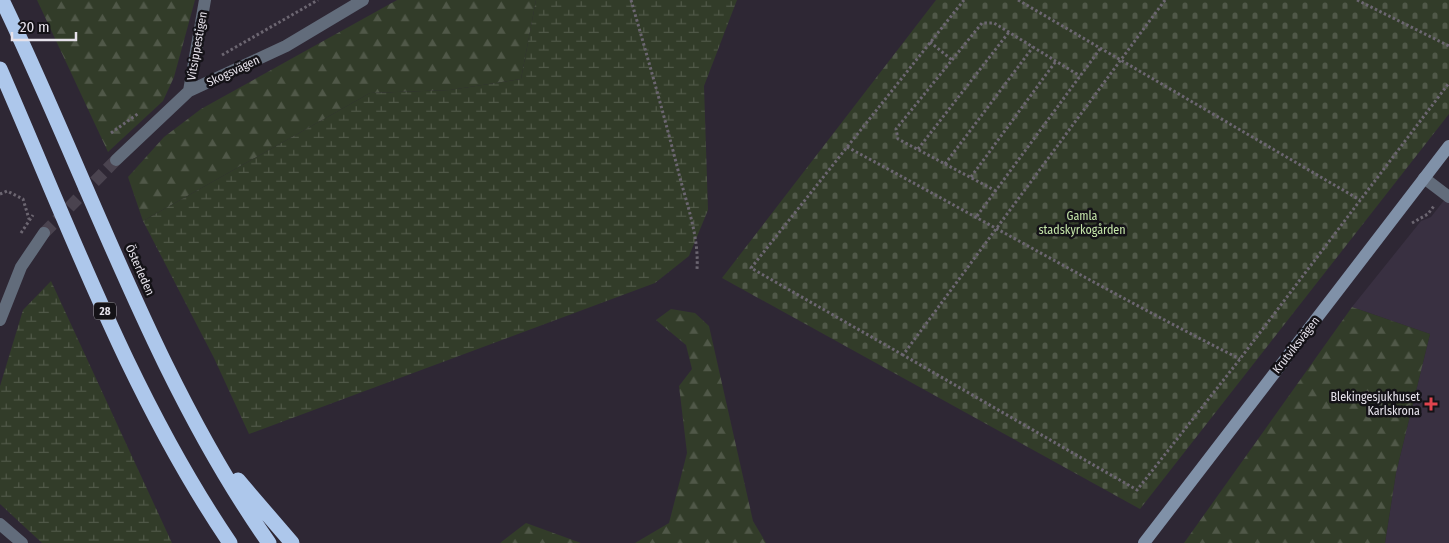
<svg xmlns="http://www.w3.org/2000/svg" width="1449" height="543" viewBox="0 0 1449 543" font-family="'Fira Sans Condensed',sans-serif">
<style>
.built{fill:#393041}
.forest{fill:url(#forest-firs)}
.wetland{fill:url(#wetland-marsh)}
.cemetery{fill:url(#cemetery-stones)}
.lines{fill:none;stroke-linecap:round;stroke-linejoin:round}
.street-tunnel{stroke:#4a434f;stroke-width:12;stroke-dasharray:12 6;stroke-linecap:butt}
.path{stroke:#6c6671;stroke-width:3;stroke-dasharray:2.5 2.5;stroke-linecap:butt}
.street{stroke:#626c7b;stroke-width:12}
.secondary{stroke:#8091a8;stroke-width:12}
.highway{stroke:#adc7eb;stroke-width:15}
.health-dot{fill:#e0444e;stroke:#141217;stroke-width:2}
.labels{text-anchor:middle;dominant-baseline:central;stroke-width:5;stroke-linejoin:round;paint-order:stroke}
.shield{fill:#141217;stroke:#a7a4ab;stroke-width:1}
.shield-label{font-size:11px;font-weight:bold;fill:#e6e2eb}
.street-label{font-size:12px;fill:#e6e2eb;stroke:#141217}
.park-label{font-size:12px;fill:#c4e5a9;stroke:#141217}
.poi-label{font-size:12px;fill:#e6e2eb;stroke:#141217;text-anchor:end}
</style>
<defs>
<pattern id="forest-firs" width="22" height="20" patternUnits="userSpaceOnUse" patternTransform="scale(1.25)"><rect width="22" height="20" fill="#323c29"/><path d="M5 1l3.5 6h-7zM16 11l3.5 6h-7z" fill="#505848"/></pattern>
<pattern id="wetland-marsh" width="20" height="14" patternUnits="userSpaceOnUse" patternTransform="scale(1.25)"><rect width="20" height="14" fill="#323c29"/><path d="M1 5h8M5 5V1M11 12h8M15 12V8" fill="none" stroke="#505848"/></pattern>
<pattern id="cemetery-stones" width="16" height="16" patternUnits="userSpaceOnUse" patternTransform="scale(1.25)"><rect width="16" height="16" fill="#323c29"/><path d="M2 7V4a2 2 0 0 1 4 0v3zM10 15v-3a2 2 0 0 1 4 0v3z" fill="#505848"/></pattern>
</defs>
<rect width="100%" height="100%" fill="#2e2734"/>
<path class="built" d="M1449,194V543H1385L1396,473L1430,334L1352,307L1421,221L1431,217Z"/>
<path class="forest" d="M37,0H195L174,77L163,101L108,152Z
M397,0H536L521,79L450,90L370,93L143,221L128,177L164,137L201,109Z
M1352,307L1430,334L1396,473L1385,543H1184Z
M671,309L695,313L709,326L753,521L766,543H635L669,523L687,453L679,386L692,369L686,345L656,320Z
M526,523L581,543H587H500Z"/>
<path class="wetland" d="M536,0H737L704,86L708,210L689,256L655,283L249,434L214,358L143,221L370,93L450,90L521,79Z
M51,281L172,543H42L0,504V386L23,310Z"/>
<path class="cemetery" d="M936,0H1449V114L1140,509L722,278Z"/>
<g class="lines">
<path class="street-tunnel" d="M44,233L116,160"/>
<path class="path" d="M631,0C648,59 665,118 680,178C688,207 699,239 697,269
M1018,0L1360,200
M1165,0L903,355L1137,490L1240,359L1449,83
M1357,0L1449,46
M930,42L952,60
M222,55L318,0
M111,133L139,113
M847,147C978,217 1107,292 1240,359
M918,149L1009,32
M945,164L1033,47
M971,177L1056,61
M996,191L898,139L896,129L982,23H994L1080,76
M0,194L7,191L23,199L29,219
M977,216L1100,49
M1412,223L1428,214L1434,206
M21,233L33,215
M903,355L751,268L964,0"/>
<path class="street" d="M189,91L205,0
M116,160L189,91L286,46L363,0
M1424,178L1449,197
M0,320L21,267L44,233
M0,524L22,543"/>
<path class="secondary" d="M1144,543L1449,146"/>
<path class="highway" d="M2,0C88,178 155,381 269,543
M0,69C70,229 131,397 230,543
M238,480L292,543"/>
</g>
<path class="health-dot" d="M1428.5 396.5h5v5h5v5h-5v5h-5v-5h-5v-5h5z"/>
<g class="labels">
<rect class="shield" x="94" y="302.5" width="22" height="17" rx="4"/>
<g class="shield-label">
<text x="105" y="311">28</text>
</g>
<g class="street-label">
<text transform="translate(197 46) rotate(-80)">Vitsippestigen</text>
<text transform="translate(233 71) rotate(-25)">Skogsvägen</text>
<text transform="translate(140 270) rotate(66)">Österleden</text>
<text transform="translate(1296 345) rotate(-52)">Krutviksvägen</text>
</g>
<g class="park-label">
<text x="1082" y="216">Gamla<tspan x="1082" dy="14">stadskyrkogården</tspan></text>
</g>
<g class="poi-label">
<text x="1420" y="397">Blekingesjukhuset<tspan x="1420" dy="14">Karlskrona</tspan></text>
</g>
</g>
<path d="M12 32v8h64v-8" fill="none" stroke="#e6e2eb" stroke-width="2.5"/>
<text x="20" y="32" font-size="15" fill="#e6e2eb" stroke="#141217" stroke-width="4" paint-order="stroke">20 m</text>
</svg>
